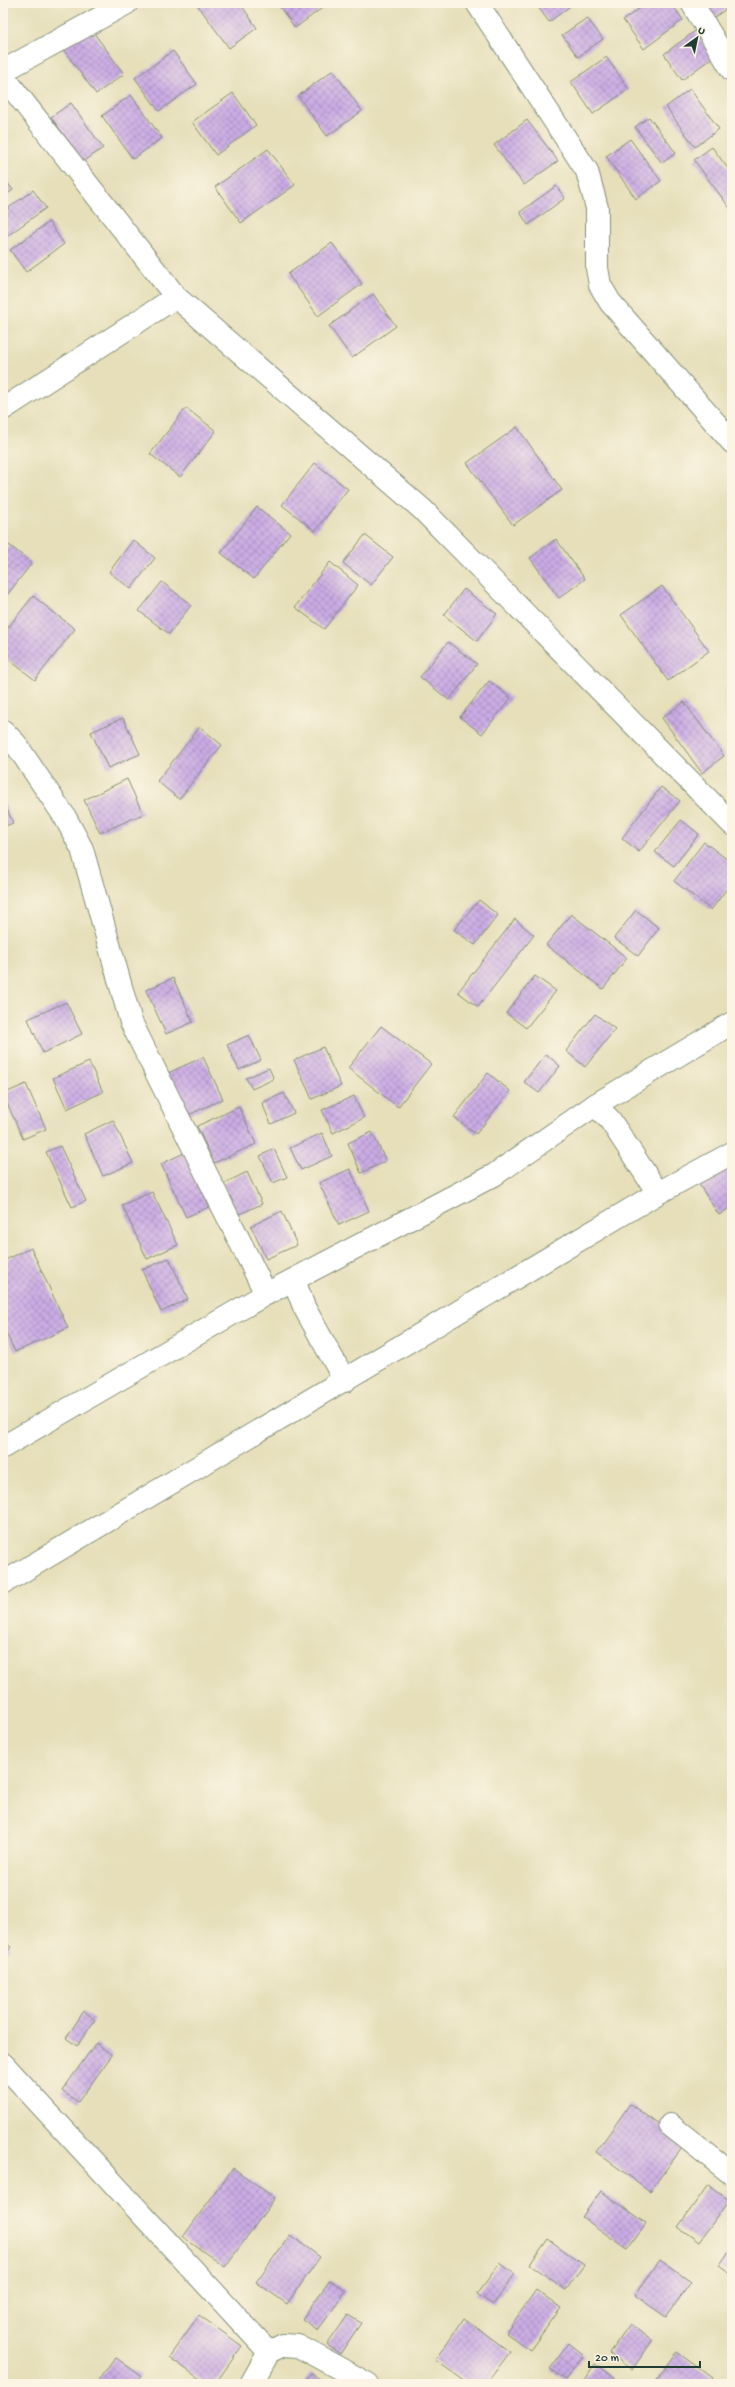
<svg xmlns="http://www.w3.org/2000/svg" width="735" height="2387" viewBox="0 0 735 2387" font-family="'Gochi Hand',sans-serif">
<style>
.building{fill:url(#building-cross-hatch)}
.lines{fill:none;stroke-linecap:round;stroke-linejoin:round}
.minor-casing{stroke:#828e77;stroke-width:24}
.major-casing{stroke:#828e77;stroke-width:24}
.minor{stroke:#fff;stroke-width:22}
.major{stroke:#fff;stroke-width:22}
</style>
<defs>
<pattern id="building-cross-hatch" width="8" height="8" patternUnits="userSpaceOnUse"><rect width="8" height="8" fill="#cbace5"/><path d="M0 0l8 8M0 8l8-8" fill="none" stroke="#a48dba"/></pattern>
</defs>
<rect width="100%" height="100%" fill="#fcf5e5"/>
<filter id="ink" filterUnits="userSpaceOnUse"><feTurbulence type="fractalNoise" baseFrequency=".025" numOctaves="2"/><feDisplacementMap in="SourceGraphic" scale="8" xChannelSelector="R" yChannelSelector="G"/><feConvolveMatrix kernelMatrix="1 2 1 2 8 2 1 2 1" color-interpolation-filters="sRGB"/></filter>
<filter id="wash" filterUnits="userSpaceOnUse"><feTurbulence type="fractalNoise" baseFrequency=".012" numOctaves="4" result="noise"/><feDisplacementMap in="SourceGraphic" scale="16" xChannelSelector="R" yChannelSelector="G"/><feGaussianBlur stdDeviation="0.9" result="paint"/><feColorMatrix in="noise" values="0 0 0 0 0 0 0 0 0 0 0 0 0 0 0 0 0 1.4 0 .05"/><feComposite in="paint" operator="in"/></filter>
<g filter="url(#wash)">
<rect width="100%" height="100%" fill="#e6dfba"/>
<g id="blocks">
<path class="building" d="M196,3H240L257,28L229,48Z
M277,3H329L295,28Z
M535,3H574L549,22Z
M648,3H671L683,20L644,49L623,20Z
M703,3H732V5L713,18Z
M587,18L603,39L578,57L562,35Z
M88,25L124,74L96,94L60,45Z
M695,31L713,57L682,80L664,54Z
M173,51L197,84L159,111L135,78Z
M606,57L629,89L593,114L571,82Z
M333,70L362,111L327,136L298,96Z
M690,89L719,129L695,147L666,107Z
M233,93L256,125L216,155L192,122Z
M131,95L162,138L133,159L102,116Z
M71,103L103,148L83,162L51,117Z
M649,117L676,153L662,163L635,127Z
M527,120L558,161L524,185L494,145Z
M630,139L661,181L636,199L606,156Z
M712,147L732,174V211L694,160Z
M268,149L295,185L241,223L215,187Z
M3,177L13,190L3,197Z
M556,186L565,198L528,225L520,212Z
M33,190L46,208L3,239V212Z
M49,222L64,244L26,272L10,250Z
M332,243L362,284L318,316L288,274Z
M373,294L396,326L352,358L329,326Z
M186,408L216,431L180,477L150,454Z
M517,427L562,490L513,525L467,463Z
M315,463L348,489L315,531L282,505Z
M257,507L290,533L254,579L221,553Z
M365,535L393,557L371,585L343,563Z
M556,539L585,579L559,598L530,558Z
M133,540L155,558L131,589L109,572Z
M9,545L32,563L3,600V553Z
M330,562L358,585L324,629L295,607Z
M162,582L191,605L169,634L139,611Z
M662,586L709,651L668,681L621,615Z
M464,589L497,614L477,641L444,615Z
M33,596L75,629L35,680L3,655V634Z
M448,642L477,664L449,700L420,677Z
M489,681L511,698L482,734L460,717Z
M684,702L724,756L702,773L662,718Z
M123,718L140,754L108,768L91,732Z
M200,727L222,745L179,799L157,781Z
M127,779L143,814L100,833L84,800Z
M661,787L680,801L639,852L622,838Z
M3,800L13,823L3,827Z
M681,820L699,834L674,866L655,852Z
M704,842L732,863V882L711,910L674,881Z
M479,900L498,915L475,945L454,930Z
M636,910L659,928L638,956L614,938Z
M571,914L627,958L603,989L546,945Z
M515,919L534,935L478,1007L458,992Z
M535,976L556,991L526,1028L506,1013Z
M173,978L193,1022L166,1034L146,990Z
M66,1002L82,1034L43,1053L28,1019Z
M595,1014L615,1029L585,1067L566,1051Z
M381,1026L431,1064L398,1107L348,1068Z
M249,1035L261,1060L239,1070L227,1045Z
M323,1047L341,1086L312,1099L294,1060Z
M546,1054L560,1066L539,1093L524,1082Z
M203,1057L223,1099L186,1116L166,1074Z
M89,1062L103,1092L67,1109L53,1078Z
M269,1068L274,1079L252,1089L246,1078Z
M488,1073L510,1091L476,1134L454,1117Z
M26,1084L46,1129L23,1139L3,1094Z
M284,1093L294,1113L271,1124L262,1103Z
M354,1096L364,1118L333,1133L322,1110Z
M239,1107L256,1144L214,1163L197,1126Z
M113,1120L133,1163L103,1176L84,1134Z
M372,1132L386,1161L361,1173L348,1143Z
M322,1133L332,1156L301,1170L290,1148Z
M60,1146L86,1201L72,1207L46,1152Z
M274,1149L287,1177L273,1183L260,1156Z
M186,1152L211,1206L186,1217L161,1164Z
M732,1160V1206L719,1215L698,1183Z
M350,1169L369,1211L339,1225L319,1183Z
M247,1172L262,1204L237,1215L223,1184Z
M152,1192L178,1245L147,1259L122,1205Z
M282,1211L297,1245L266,1259L251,1226Z
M31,1248L68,1328L15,1352L3,1326V1261Z
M169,1258L188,1299L161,1312L142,1270Z
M3,1941L11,1947L3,1958Z
M84,2011L95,2020L77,2046L66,2038Z
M96,2043L112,2055L78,2102L62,2091Z
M630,2104L685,2144L650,2191L596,2152Z
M233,2168L275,2198L225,2267L183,2237Z
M708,2185L729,2200L699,2242L678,2227Z
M601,2191L646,2223L627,2249L582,2217Z
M290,2235L320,2257L287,2304L256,2282Z
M548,2239L584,2265L566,2290L530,2264Z
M732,2247V2275L719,2266Z
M660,2260L691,2282L666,2317L635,2295Z
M500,2263L515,2274L493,2305L477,2294Z
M330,2280L346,2291L318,2330L302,2319Z
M536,2290L561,2308L530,2350L506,2333Z
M199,2315L242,2346L215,2384H207L169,2357Z
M348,2315L361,2323L340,2354L327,2345Z
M464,2318L510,2352L486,2384H469L435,2360Z
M630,2324L652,2341L632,2370L609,2353Z
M569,2343L584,2355L565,2380L550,2369Z
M677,2352L712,2378L707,2384H654Z
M115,2357L141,2376L135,2384H96Z
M595,2364L614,2378L609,2384H581Z
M311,2373L327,2384H303Z"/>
</g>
</g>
<g filter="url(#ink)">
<use href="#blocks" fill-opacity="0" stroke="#828e77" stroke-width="1"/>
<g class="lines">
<g class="minor-casing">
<path id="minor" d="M477,3L587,171L597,208V268L600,285L610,302L732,442
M692,3L732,70
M3,71L127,3
M3,76L176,297L422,509L732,824
M3,409L176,297
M3,731L15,743L65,817L82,849L131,1022L266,1294
M595,1105L610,1120L658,1193
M294,1280L304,1307L345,1381
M3,1583L658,1193L732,1153
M3,2064L269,2352
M670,2125L732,2174
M251,2384L269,2352L283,2345L298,2346L368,2384"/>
</g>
<g class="major-casing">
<path id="major" d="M3,1447L266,1294L494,1175L595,1105L732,1023"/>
</g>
<use href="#minor" class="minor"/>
<use href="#major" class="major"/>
</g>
</g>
<rect width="735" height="2387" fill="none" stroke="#fcf5e5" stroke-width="16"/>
<g transform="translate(697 38) rotate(33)" stroke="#fcf5e5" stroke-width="3" paint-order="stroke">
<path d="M0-3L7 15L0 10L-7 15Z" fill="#1f3d34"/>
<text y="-6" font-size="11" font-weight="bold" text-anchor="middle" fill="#1f3d34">U</text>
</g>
<path d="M589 2361v6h111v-6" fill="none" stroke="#1f3d34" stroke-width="2"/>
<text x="595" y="2361" font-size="12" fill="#1f3d34" stroke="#fcf5e5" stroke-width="3" paint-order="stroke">20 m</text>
</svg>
